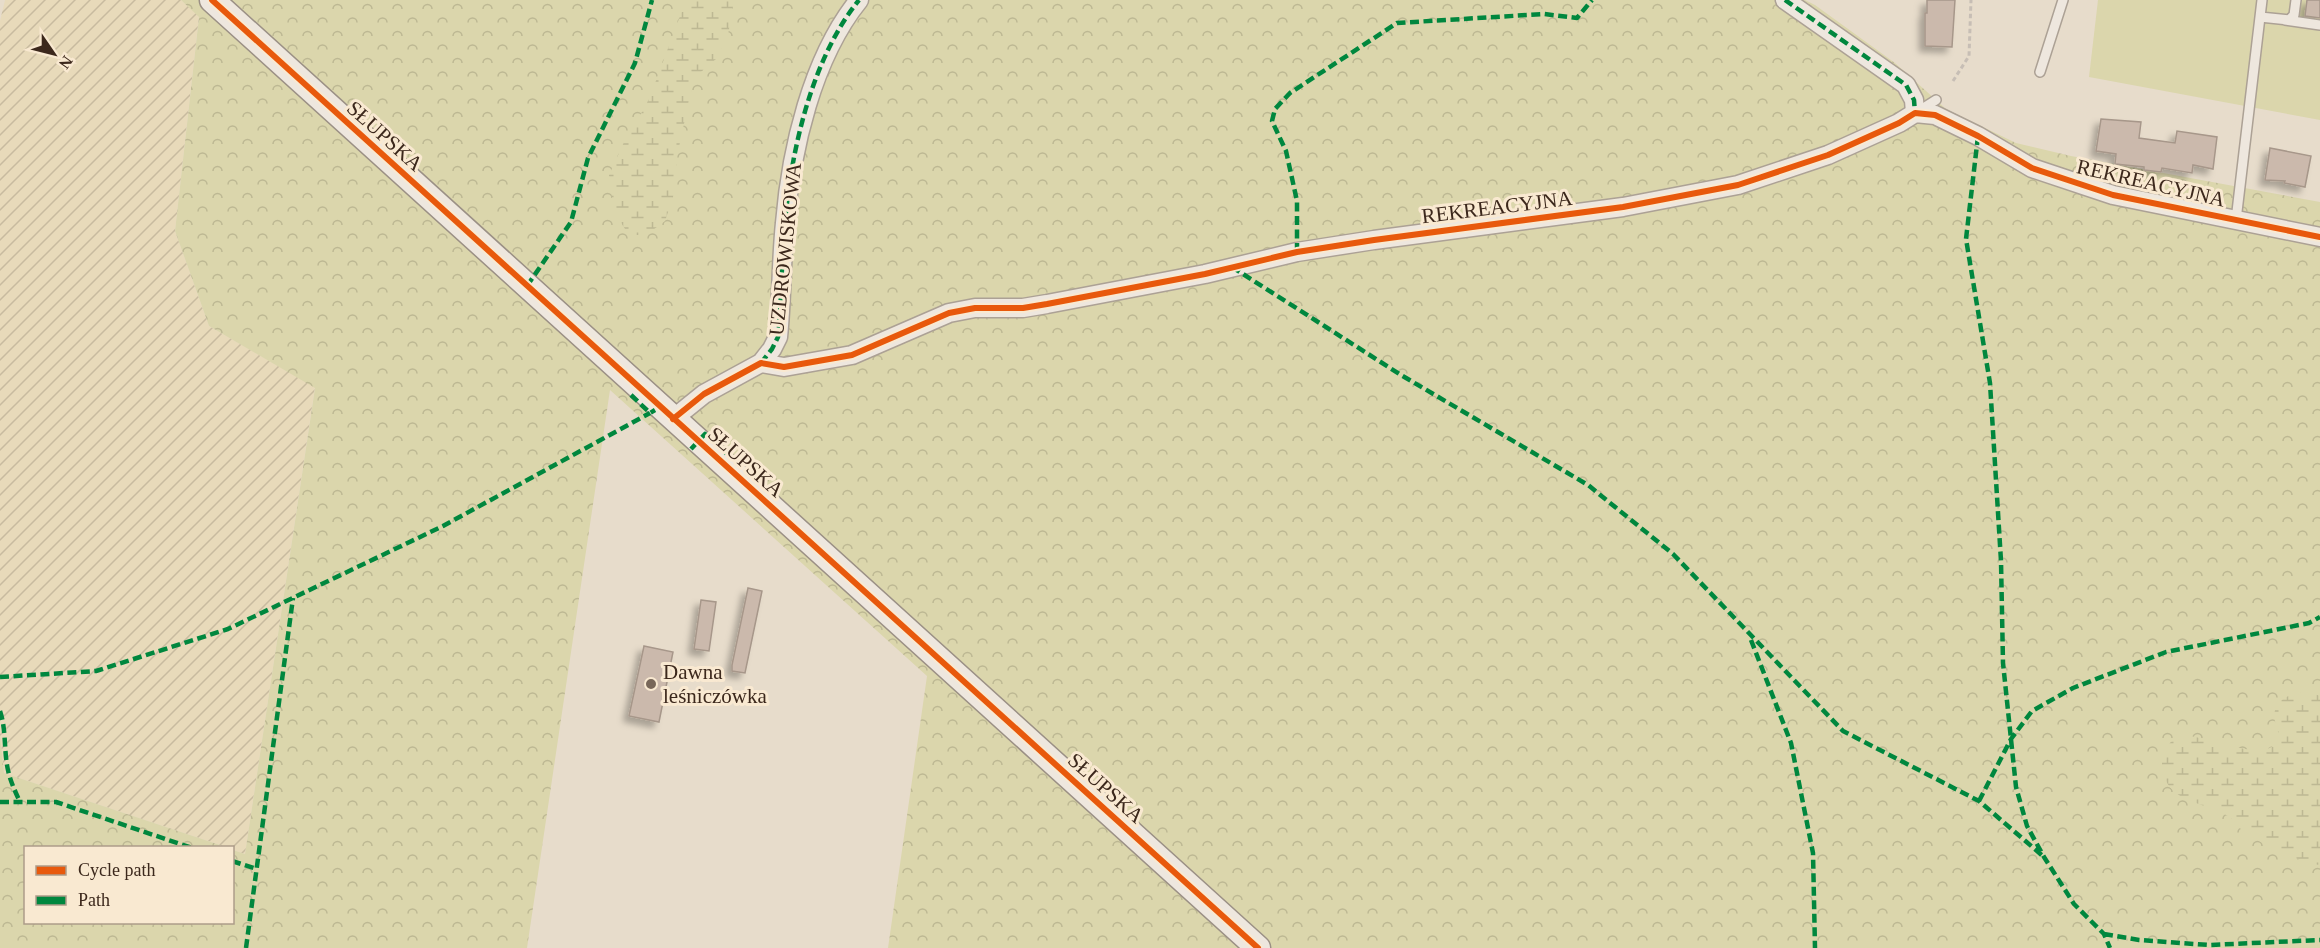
<svg xmlns="http://www.w3.org/2000/svg" width="2320" height="948" viewBox="0 0 2320 948" font-family="'Times New Roman',serif">
<style>
.farmland{fill:url(#farmland-furrows)}
.forest{fill:url(#forest-crowns)}
.wetland{fill:url(#wetland-marsh)}
.park{fill:#dbd6ac}
.building{fill:#cbb9ac;stroke:#a7978a;stroke-width:1.5;filter:url(#shadow)}
.lines{fill:none;stroke-linecap:round;stroke-linejoin:round}
.lane-casing{stroke:#aca195;stroke-width:12}
.street-casing{stroke:#aca195;stroke-width:21}
.secondary-casing{stroke:#9b9085;stroke-width:27}
.path{stroke:#c7beb5;stroke-width:3;stroke-dasharray:4.5 3;stroke-linecap:butt}
.lane{stroke:#eee7de;stroke-width:9}
.street{stroke:#eee7de;stroke-width:18}
.secondary{stroke:#eee7de;stroke-width:24}
.quiet{stroke:#00873e;stroke-width:4.5;stroke-dasharray:9 4.5;stroke-linecap:butt}
.cycleway-casing{stroke:#f9e9d1;stroke-width:10}
.cycleway{stroke:#e8590c;stroke-width:6}
.poi-dot{fill:#786759;stroke:#f9e9d1;stroke-width:2}
.labels{text-anchor:middle;dominant-baseline:central;stroke-width:6;stroke-linejoin:round;paint-order:stroke}
.street-label{font-size:21px;fill:#3c281c;stroke:#f9e9d1}
.poi-label{font-size:21px;fill:#3c281c;stroke:#f9e9d1;text-anchor:start}
</style>
<defs>
<pattern id="farmland-furrows" width="10" height="10" patternUnits="userSpaceOnUse" patternTransform="scale(1.5)"><rect width="10" height="10" fill="#e8daba"/><path d="M-1 1l2-2M0 10L10 0M9 11l2-2" fill="none" stroke="#c8bb9f"/></pattern>
<pattern id="forest-crowns" width="20" height="18" patternUnits="userSpaceOnUse" patternTransform="scale(1.5)"><rect width="20" height="18" fill="#dbd6ac"/><path d="M2 6a3 3 0 1 1 6 0M12 15a3 3 0 1 1 6 0" fill="none" stroke="#bdb893"/></pattern>
<pattern id="wetland-marsh" width="20" height="14" patternUnits="userSpaceOnUse" patternTransform="scale(1.5)"><rect width="20" height="14" fill="#dbd6ac"/><path d="M1 5h8M5 5V1M11 12h8M15 12V8" fill="none" stroke="#bdb893"/></pattern>
<filter id="shadow"><feDropShadow dx="-5.5" dy="5.5" stdDeviation="3" flood-color="#0004"/></filter>
</defs>
<rect width="100%" height="100%" fill="#e7dccb"/>
<path class="farmland" d="M5,0H181L199,16L175,231L209,326L315,387L245,854L233,850L232,848L226,847L4,773L0,735V21Z"/>
<path class="forest" d="M181,0H1805L1815,5L1895,63L1946,109L2016,143L2071,156L2320,202V948H888L927,676L610,390L527,948H0V735L4,773L226,847L26,848V922H232L233,850L245,854L315,388L209,326L175,231L199,17Z"/>
<path class="wetland" d="M686,0H734L728,35L716,59L694,78L677,156L674,194L665,221L646,235H629L614,212L609,175L625,140L648,102Z
M2306,691L2320,696V865C2296,861 2260,844 2241,829C2236,826 2234,820 2228,816C2202,800 2164,804 2162,763C2162,748 2170,742 2181,734C2201,737 2251,755 2267,749C2274,747 2277,742 2280,736C2267,708 2277,696 2306,691Z"/>
<path class="park" d="M2098,0H2320V120L2089,77Z"/>
<path class="building" d="M1927,0H1955L1952,47L1925,46V13H1927Z
M2307,0H2320V18L2305,16Z
M2101,119L2141,122L2139,138L2175,143L2177,131L2217,137L2213,169L2193,165L2192,173L2162,168L2161,172L2144,170V167L2115,164L2116,154L2096,151Z
M2270,148L2311,156L2305,187L2284,183L2285,181L2265,180Z
M748,588L762,591L745,673L732,671V665Z
M701,600L716,602L709,651L694,649Z
M644,646L673,652L659,722L629,716Z"/>
<g class="lines">
<g class="lane-casing">
<path id="lane" d="M2260,17L2289,20L2294,15L2296,0
M2285,20L2320,25
M2040,72L2063,0
M1917,112L1936,100
M2236,220L2262,0"/>
</g>
<g class="street-casing">
<path id="street" d="M1785,0L1906,85L1914,100L1915,113
M761,363L772,349L778,337C782,299 781,261 785,223C791,150 812,58 859,0
M673,419L704,394L761,363L784,367L852,355L949,313L975,308H1023L1047,304L1205,274L1297,252L1374,240L1623,207L1738,185L1828,155L1899,123L1915,113L1935,115L1978,136L2032,168L2113,195L2320,237"/>
</g>
<g class="secondary-casing">
<path id="secondary" d="M212,0L1258,948"/>
</g>
<path class="path" d="M1953,81L1969,56L1971,0"/>
<use href="#lane" class="lane"/>
<use href="#street" class="street"/>
<use href="#secondary" class="secondary"/>
<path class="quiet" d="M1785,0L1906,85L1914,100L1915,113
M1978,136L1966,239L1990,383L2001,561L2003,663L2016,787L2027,826L2044,857L2074,904L2104,934L2110,948
M1297,252V201L1286,151L1272,121L1275,109L1290,93L1397,23L1544,14L1577,18L1592,0
M1232,267L1401,375L1588,485L1673,554L1843,731L1979,801L2044,857
M527,286L571,222L588,158L635,63L652,0
M761,363L772,349L778,337C782,299 781,261 785,223C791,150 812,58 859,0
M631,395L650,413L655,410
M691,449L705,434L727,454
M1751,640L1791,743L1813,853L1815,948
M0,677L96,671L228,629L443,526L650,413
M0,711C6,729 4,747 7,765C9,778 14,789 20,802
M1979,801L2011,739L2032,711L2073,688L2166,652L2309,623L2320,617
M0,802H56L192,848
M232,861L257,869
M2104,934L2139,940L2209,945L2320,940
M246,948L293,598"/>
<g class="cycleway-casing">
<path id="cycleway" d="M212,0L1258,948
M673,419L704,394L761,363L784,367L852,355L949,313L975,308H1023L1047,304L1205,274L1297,252L1374,240L1623,207L1738,185L1828,155L1899,123L1915,113L1935,115L1978,136L2032,168L2113,195L2320,237"/>
</g>
<use href="#cycleway" class="cycleway"/>
</g>
<circle class="poi-dot" cx="651" cy="684" r="6"/>
<g class="labels">
<g class="street-label">
<text transform="translate(385 136) rotate(42)">SŁUPSKA</text>
<text transform="translate(2151 183) rotate(13)">REKREACYJNA</text>
<text transform="translate(1497 207) rotate(-7)">REKREACYJNA</text>
<text transform="translate(785 249) rotate(-84)">UZDROWISKOWA</text>
<text transform="translate(746 462) rotate(42)">SŁUPSKA</text>
<text transform="translate(1106 788) rotate(42)">SŁUPSKA</text>
</g>
<g class="poi-label">
<text x="663" y="672">Dawna<tspan x="663" dy="24">leśniczówka</tspan></text>
</g>
</g>
<rect x="24" y="846" width="210" height="78" fill="#f9e9d1" stroke="#ad9c89" stroke-width="1.5"/>
<rect x="36" y="866" width="30" height="9" fill="#e8590c" stroke="#ad9c89" stroke-width="1.5"/>
<text x="78" y="876" font-size="18" fill="#3c281c">Cycle path</text>
<rect x="36" y="896" width="30" height="9" fill="#00873e" stroke="#ad9c89" stroke-width="1.5"/>
<text x="78" y="906" font-size="18" fill="#3c281c">Path</text>
<g transform="translate(54 54) rotate(125)" stroke="#f9e9d1" stroke-width="4.5" paint-order="stroke">
<path d="M0-4.5L10 22L0 15L-10 22Z" fill="#3c281c"/>
<text y="-9" font-size="16" font-weight="bold" text-anchor="middle" fill="#3c281c">N</text>
</g>
</svg>
